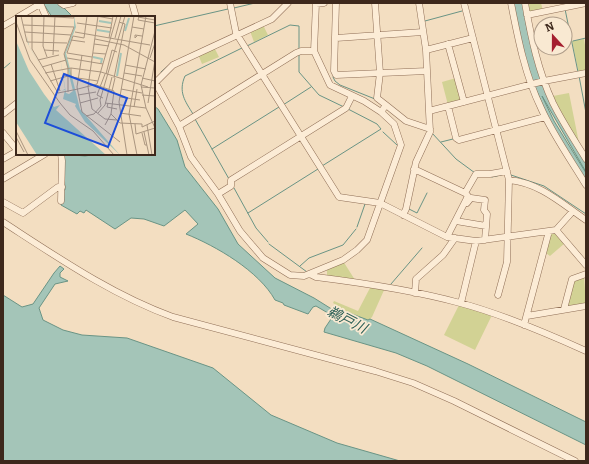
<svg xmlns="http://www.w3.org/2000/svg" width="589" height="464" viewBox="0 0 589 464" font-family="Bitter,'Noto Sans JP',serif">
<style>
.green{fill:#d2d294}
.water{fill:#a4c5b8;stroke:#6a9485}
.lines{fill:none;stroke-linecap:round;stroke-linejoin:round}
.stream{stroke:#6a9485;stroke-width:1}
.minor-casing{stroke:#8f6e56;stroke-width:7}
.minor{stroke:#fcecd6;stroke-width:6}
.labels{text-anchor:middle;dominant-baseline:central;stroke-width:3.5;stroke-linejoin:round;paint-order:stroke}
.water-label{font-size:14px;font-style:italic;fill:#2a5e55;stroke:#f9e9d2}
.inset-river{fill:none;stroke:#a4c5b8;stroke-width:2}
.inset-road{fill:none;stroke:#aa957f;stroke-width:1}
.view{fill:#1d4ed8;fill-opacity:0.15;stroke:#1d4ed8;stroke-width:2}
.inset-edge{fill:none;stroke:#3d281c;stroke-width:2}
</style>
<rect width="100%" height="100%" fill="#f3dec1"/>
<path class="green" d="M527,3H541L543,11L529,13Z
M263,25L268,35L254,42L250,31Z
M584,39L586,51V73L579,74L572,41Z
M214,47L219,57L202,64L198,54Z
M456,78L462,100L448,105L442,82Z
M569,93L579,143L562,116L553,96Z
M556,232L565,243L550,256L546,253L551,233Z
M343,261L355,280L327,277V269Z
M584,276L586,305L567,308L573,281Z
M371,286L385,288L372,317L368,321L338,313L339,307L333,303L334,301L358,311Z
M459,305L492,315L475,350L444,335Z"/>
<path class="water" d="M43,3H59L73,17H52Z
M513,3H523L527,29L561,123L586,164V172L542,96L554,121L586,173V183L551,124L528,71Z
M154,106L158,109L177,140L185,167L218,209L238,244L275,278L314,298L338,313L344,311L368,320L370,319L468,364L586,422V445L427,366L396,353L324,332L325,328L333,316L316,306L313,307L308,314L284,305L283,303L275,300C259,271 216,246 186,234L198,224L185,210L164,226L144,219L131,218L115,229L86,210L84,213L80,211L77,214L61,205L63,191L65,190L63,154L85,156L98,154H154Z
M60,266L64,269L60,273V277L68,281L55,284L39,308L43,320L63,330L82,335L127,338L213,368L271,415L337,443L400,461H3V295L22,307L33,304L54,273Z"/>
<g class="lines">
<path class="stream" d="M234,8L255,3
M565,9L578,72
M425,21L462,11
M154,26L228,9
M573,41L586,38
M247,46L290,25L299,26V49
M299,55V72L319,95L344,107
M3,69L10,63
M161,72L168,66
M579,76L586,113
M333,77L335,81L340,85L375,99
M283,105L311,87
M193,114C185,101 178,92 185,76L242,48
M195,119L229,179
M383,132L397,145
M432,133L456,159L475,173
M441,142L453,139
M212,149L279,107
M322,166L381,129L377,124L348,109
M511,175L544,186L586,214
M492,177L501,175
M234,188L256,228L268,242
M409,209L417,213L427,193
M248,213L318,169
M357,227L365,204
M269,244L307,272
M300,266L309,258L343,245L356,229
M391,284L422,248"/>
<g class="minor-casing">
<path id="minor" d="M40,3L46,17
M61,3L64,5L73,3
M132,3L136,17
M230,3L236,33L339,197L380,203L447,237L476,241L556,230L573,211
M336,3L334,71L336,75L427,71
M375,3L380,73L377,98L386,105L381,112
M464,3L509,180C540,183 561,203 586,220
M511,3C518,39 525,75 541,108C553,135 571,160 586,185
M525,3C531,37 538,71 553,103C563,123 575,141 586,159
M316,4L324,3
M527,15L586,3
M18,17L40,4
M3,26L17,18
M336,38L423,32
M448,44L464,102
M426,50L473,38
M154,80L179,126L191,157L218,194L240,231L263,258L290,275L304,276L343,260L357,250L367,240L401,145L394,124L381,112L364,101L330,85L314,51L316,3
M156,82L173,65L272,19L288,3
M386,105L406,121L430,129
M448,106L456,138L459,140L545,117
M429,111L544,81L586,73
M3,114L17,103
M179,126L296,53L301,51H314
M3,133L17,150
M61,154L62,161L61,201
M3,159L17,151
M414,169L465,193
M3,179L45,154
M218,194L231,186V180L346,108L352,96
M3,202L23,213L58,187H62
M467,203L471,198L485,200L484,210L487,214L485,240
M403,215L406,209L416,162L430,132L426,50L419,3
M456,221L486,226
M3,222C57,257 112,295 173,317L375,371L413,383L454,401L575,461
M556,230L586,265
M447,237L468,196L465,193L476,174H490L507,171
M310,274L316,277C364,283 413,290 460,303C502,314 546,333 586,351
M415,293L416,279L443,255L455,238
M498,295L507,262L509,180
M461,303L476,241
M564,309L572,279L586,274
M527,316L586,306
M524,325L549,231"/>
</g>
<use href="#minor" class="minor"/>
</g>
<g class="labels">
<g class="water-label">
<text transform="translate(347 320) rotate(27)">鵜戸川</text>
</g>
</g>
<g transform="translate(16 16)">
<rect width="139" height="139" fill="#f3dec1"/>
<path d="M58,0L60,11L50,37L64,93L104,139L69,106L59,90L60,88L47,83L49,74L44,75H41L29,58L16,35L12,28L11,20L7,12L11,20L13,30L29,58L41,75H45L49,73L43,35L50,2L43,35L50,77L53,78L57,75L48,39L58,12ZM0,25L13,55L28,78L38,91L44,89L40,94L90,139H21L0,106Z" fill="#a4c5b8"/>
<path class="inset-river" d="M83,5L95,7M81,14L94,16M109,15L113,2M77,41L86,43L85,47M101,60L105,37"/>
<path class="inset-road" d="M5,0L11,26L51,27M16,0V33L42,77M19,0L58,2L57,0M28,0L27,30L31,41M71,0L68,22L57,20L51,37L76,41M80,0L97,3M82,0L72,71L76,93L89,103L101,104M123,0L122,4L139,7M122,1L139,4M0,6L14,44L44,87L54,99L77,115L98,139M61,7L96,12M7,9L58,11L48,38L52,52V76M116,11L128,13M139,15L125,69L130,92L139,112M9,16L55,19M59,16L134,29M121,20L119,22V19L126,20M93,22L97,0M99,22L105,0M79,23L108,29L139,46M55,24L69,26M78,28L93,30M28,34L43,35M77,37L90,38M37,39L39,0M66,39L61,71L66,96L104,126M51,42L87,48M134,42L139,27M22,44L43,39M35,48L44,75M109,49L130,53M26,51L50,44M55,52V61L82,65M29,57L55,52L85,56L132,71M108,57L126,60M90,58L96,34L101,36M98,62L109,8L103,6M126,62L139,65M34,65L52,60M80,69L98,75L95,98L104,107M125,71L139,72M62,73L81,68L101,0M105,73L126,77M96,75L99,62M42,77L62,73M62,79L80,76M126,79L139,80M104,81L124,84M87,82L81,79L89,58M64,87L82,82M89,87L130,92M92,87L91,91L101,93M132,87L139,44M118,91L121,73M82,97L89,89L96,61M104,97L125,100M70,100L78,98L85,90L84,84L109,0M104,107L126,108V111L139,105V100M119,108L120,118L139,112M89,109L95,98M131,109L136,139M0,115L12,139M128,116L133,139M126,117L129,129H131M0,121L8,136M111,139L103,86L118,0M121,139L113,98L130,0"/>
<path class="view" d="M48,58L111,82L92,131L29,107Z"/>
<rect width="139" height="139" class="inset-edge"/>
</g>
<rect width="589" height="464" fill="none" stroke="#3d281c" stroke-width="8"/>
<g transform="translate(553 36) rotate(339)"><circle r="19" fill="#f9e9d2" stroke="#ae9c89"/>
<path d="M0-3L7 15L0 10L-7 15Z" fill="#a51f2f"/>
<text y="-6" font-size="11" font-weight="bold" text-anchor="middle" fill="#3d281c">N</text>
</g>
</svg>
